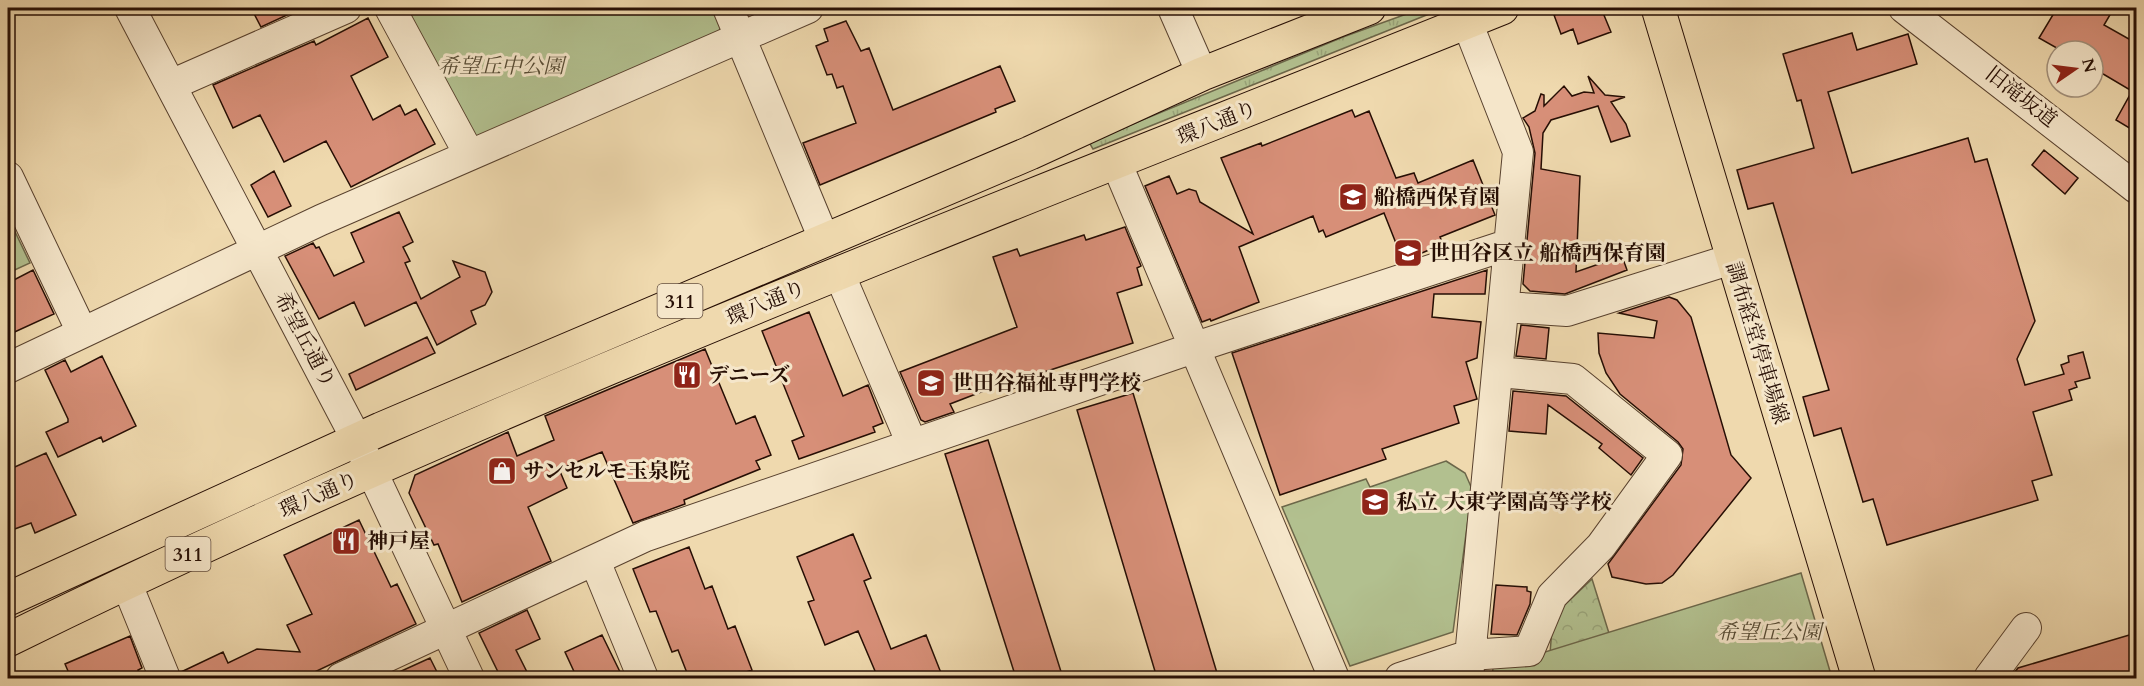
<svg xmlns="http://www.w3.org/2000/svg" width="2144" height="686" viewBox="0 0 2144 686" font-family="Cardo,'Noto Serif JP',serif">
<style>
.grass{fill:url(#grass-tufts);stroke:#6c674a;stroke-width:1.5}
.forest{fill:url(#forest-crowns);stroke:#6c674a;stroke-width:1.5}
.park{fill:#b2c08f;stroke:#6c674a;stroke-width:1.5}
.building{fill:#d78f78;stroke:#260e04;stroke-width:1.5}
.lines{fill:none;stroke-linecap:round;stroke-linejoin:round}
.minor-casing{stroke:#58412e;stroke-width:32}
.major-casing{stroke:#260e04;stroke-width:35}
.minor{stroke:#f5e6ca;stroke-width:30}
.major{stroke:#efd9ae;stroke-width:33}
.labels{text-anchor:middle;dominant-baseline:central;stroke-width:6;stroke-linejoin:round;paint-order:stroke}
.shield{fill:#f5e6ca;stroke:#644f3f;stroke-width:1.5}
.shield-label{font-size:20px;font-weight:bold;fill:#260e04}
.park-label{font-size:21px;font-style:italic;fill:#574c35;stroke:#f5e6ca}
.street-label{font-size:21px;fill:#260e04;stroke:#f5e6ca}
.poi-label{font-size:21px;font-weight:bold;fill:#260e04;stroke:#f5e6ca;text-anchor:start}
</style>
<defs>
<pattern id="grass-tufts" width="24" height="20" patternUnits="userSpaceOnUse" patternTransform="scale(1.5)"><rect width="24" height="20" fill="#b2c08f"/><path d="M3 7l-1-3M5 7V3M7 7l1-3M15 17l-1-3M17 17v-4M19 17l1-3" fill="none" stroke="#99a47a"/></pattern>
<pattern id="forest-crowns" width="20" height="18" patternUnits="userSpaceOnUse" patternTransform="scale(1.5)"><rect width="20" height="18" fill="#b2c08f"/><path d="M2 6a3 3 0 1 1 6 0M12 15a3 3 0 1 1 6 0" fill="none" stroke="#99a47a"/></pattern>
</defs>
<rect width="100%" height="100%" fill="#efd9ae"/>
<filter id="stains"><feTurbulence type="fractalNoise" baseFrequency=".00333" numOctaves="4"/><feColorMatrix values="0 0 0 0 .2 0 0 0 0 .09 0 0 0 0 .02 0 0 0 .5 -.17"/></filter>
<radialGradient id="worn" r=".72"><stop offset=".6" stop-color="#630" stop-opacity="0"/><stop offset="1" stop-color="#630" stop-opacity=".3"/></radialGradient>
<path class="grass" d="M1423,8H1444L1093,149L1089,142L1343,37Z"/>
<path class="forest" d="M1592,579L1623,678H1453L1549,666L1553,616Z"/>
<path class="park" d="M404,8H714L721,26L717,36L482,138L471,134Z
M8,217L30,263L8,273Z
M1446,461L1465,473L1472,489L1453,632L1350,666L1282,507L1366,479L1370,487Z
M1801,573L1832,678H1492L1493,668Z"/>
<path class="building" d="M251,8H297L298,10L261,27Z
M1573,8H1601L1611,32L1578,44L1573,29L1561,34L1554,15Z
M2057,8H2114L2104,25L2136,43V132L2116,120L2132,91L2093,68V51H2062L2039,38Z
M368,18L388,57L351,76L373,120L400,105L405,115L416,109L435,144L351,187L326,141L284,162L260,115L233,128L213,85L314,41L316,45Z
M846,21L861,51L869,48L893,110L1000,66L1015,101L995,109L996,112L820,185L803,143L856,123L843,86L837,88L832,74L827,75L816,46L828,41L824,29Z
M1852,33L1857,50L1908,34L1917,64L1828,92L1852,173L1968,138L1975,162L1987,159L2035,321L2017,359L2025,385L2064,374L2061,365L2069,362L2068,356L2083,352L2090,378L2075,382L2077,387L2069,390L2072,400L2033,412L2052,475L2032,481L2038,500L1887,545L1873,499L1863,502L1841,428L1814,436L1803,397L1829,390L1773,203L1748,209L1737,170L1814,148L1801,100L1797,101L1783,54Z
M1588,76L1605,95L1625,97L1611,102L1626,124L1630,136L1611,142L1598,106L1551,120L1543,133L1541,169L1580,176L1576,272L1622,256L1627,270L1565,294L1530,291L1523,284L1535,153L1529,127L1523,118L1535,111L1541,94L1544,95V106L1564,86L1572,96L1584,92L1594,93Z
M1352,110L1355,117L1369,111L1396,178L1414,173L1418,183L1473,160L1495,215L1440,237L1443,244L1403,261L1384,213L1326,237L1323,230L1319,232L1313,216L1239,247L1259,302L1211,321L1210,319L1202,322L1145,186L1169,176L1177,194L1189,189L1196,191L1200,202L1253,234L1221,158L1261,143L1262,146Z
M2044,150L2078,178L2065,194L2032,165Z
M274,171L291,206L268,217L251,185Z
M399,212L413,242L403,247L410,261L405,263L421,299L460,277L453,261L485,272L492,292L485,305L471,311L476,324L437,345L416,302L365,326L354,302L319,319L285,256L313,243L316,248L319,247L334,276L364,262L351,233Z
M1125,227L1141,266L1137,268L1142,285L1117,293L1133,343L1032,376L1034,380L1010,390L1007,382L950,404L954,412L925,422L921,420L900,372L1017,327L993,257L1017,249L1020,256L1084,235L1086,240Z
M33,270L54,314L8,335V283Z
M1487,270L1485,294H1434L1432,317L1481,322L1477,358L1466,362L1477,399L1454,406L1459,423L1382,449L1386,459L1280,495L1232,353Z
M1669,297L1677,300L1691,317L1731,455L1751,478L1673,575L1662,583L1646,584L1612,577L1608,564L1681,465L1683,449L1678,442L1620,394L1606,373L1599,353L1598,333L1654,338L1657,321L1619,313Z
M809,312L843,396L868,385L883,423L873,427L875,432L799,459L792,441L804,436L762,331Z
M1521,325L1549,328L1546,359L1516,356Z
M427,337L435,353L356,390L349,374Z
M705,349L736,424L755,416L771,455L756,461L760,469L684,500L685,504L633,523L602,452L559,469L567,488L528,507L551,561L462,602L438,544L434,545L409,493L415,475L508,432L517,456L554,440L545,416Z
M102,356L136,426L103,442L101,437L58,457L46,432L68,422V419L45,370L65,360L71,372Z
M1513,391L1566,396L1643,458L1631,475L1599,448L1602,444L1548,405L1546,434L1509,431Z
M1133,393L1217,673L1199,678H1157L1077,410Z
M988,440L1063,678H1016L945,454Z
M46,453L76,515L35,533L31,523L12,530L8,519V470Z
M359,520L391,587L397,584L416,624L302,678H182L181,672L223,652L228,663L257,649L300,652L287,625L312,614L284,555Z
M853,534L871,578L864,581L891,649L926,635L943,678H878L858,631L825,645L808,602L814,600L797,557Z
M689,547L705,589L712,586L728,629L735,626L752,670L729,678H689L678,650L672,652L656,611L650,612L633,569Z
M1496,585L1527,587V591L1531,592L1530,604L1517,635L1491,634Z
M527,610L540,639L516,650L530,678H501L479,633Z
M2136,633V678H2010L2018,668Z
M602,635L623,678H577L565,652Z
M130,636L142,668L138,670L142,678H71L65,664Z
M430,658L440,678H386Z"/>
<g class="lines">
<g class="minor-casing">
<path id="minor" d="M130,8L357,440L469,678
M390,8L469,154
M728,8L824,239
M1173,8L1202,74
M1904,8L2136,188
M1467,22L1518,152L1468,678
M171,85L346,8
M1116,162L1334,678
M8,177L82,332
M839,273L912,444
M1505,307L1567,311L1732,259
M8,368L321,220L808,8
M595,561L643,678
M126,582L165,678
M341,678L646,536L1193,348L1510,244
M1400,678L1470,655L1529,651L1552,596L1601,546L1667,455L1573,379L1499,372
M1989,678L2026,628"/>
</g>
<g class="major-casing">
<path id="major" d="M1658,8L1859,678
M8,599L381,429L1030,153L1202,74L1369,8
M8,640C493,401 1000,210 1502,8"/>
</g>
<use href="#minor" class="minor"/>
<use href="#major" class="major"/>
</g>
<defs>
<g id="school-square" transform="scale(1.5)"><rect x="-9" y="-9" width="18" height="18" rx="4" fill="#8f2418" stroke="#f5e6ca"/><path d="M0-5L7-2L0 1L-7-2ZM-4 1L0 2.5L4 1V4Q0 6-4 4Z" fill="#fff"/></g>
<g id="restaurant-square" transform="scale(1.5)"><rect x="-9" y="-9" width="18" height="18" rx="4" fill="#8f2418" stroke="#f5e6ca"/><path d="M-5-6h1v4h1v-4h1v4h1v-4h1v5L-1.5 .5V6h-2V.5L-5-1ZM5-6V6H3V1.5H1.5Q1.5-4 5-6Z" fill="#fff"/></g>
<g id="university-square" transform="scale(1.5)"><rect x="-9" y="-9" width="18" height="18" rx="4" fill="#8f2418" stroke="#f5e6ca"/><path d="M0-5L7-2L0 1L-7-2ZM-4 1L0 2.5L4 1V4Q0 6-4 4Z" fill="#fff"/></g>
<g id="shop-square" transform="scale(1.5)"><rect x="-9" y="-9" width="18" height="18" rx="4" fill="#8f2418" stroke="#f5e6ca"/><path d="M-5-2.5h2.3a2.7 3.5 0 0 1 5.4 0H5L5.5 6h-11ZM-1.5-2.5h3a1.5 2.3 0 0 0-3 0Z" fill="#fff"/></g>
</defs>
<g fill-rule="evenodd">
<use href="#school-square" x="1353" y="197"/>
<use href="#school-square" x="1408" y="253"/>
<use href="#restaurant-square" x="687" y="375"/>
<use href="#university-square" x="931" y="383"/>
<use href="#shop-square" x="502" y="471"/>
<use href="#school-square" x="1375" y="502"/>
<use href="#restaurant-square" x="346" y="541"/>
</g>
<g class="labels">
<g class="shield">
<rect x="657.5" y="284" width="45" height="34" rx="4.5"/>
<rect x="165.5" y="537" width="45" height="34" rx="4.5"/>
</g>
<g class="shield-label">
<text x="680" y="301">311</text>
<text x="188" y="554">311</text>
</g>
<g class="park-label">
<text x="501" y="66">希望丘中公園</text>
<text x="1769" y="632">希望丘公園</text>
</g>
<g class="street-label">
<text transform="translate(2021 97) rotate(38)">旧滝坂道</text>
<text transform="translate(1217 123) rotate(-22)">環八通り</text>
<text transform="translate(766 303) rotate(-23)">環八通り</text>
<text transform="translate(305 340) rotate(62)">希望丘通り</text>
<text transform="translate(1757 343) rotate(73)">調布経堂停車場線</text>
<text transform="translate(319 495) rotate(-24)">環八通り</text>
</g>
<g class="poi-label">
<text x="1374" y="197">船橋西保育園</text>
<text x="1429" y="253">世田谷区立 船橋西保育園</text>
<text x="708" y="375">デニーズ</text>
<text x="952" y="383">世田谷福祉専門学校</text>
<text x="523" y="471">サンセルモ玉泉院</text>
<text x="1396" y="502">私立 大東学園高等学校</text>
<text x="367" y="541">神戸屋</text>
</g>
</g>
<rect width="2144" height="686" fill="none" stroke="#efd9ae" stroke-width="30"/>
<rect x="9" y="9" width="2126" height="668" fill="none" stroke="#260e04" stroke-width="3"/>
<rect x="15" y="15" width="2114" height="656" fill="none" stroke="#260e04" stroke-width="1.5"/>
<g transform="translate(2075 69) rotate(76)"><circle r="28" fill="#f5e6ca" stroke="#a2907b" stroke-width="1.5"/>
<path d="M0-4.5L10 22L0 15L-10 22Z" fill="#8f2418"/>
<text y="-9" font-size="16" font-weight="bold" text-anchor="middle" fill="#260e04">N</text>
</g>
<rect width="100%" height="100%" filter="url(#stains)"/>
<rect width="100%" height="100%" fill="url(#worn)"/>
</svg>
